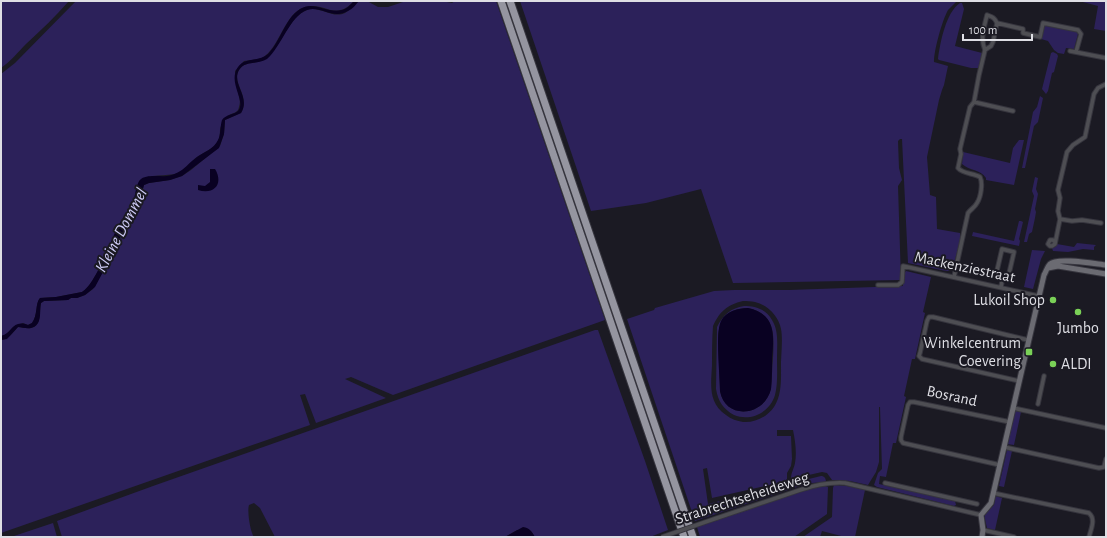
<svg xmlns="http://www.w3.org/2000/svg" width="1107" height="538" viewBox="0 0 1107 538" font-family="'Alegreya Sans',sans-serif">
<style>
.green{fill:#2c215a;fill-rule:evenodd}
.water{fill:#090122}
.lines{fill:none;stroke-linecap:round;stroke-linejoin:round}
.street-casing{stroke:#36353e;stroke-width:5.5}
.secondary-casing{stroke:#36353e;stroke-width:7}
.highway-casing{stroke:#36353e;stroke-width:9}
.street{stroke:#4e4e53;stroke-width:3.5}
.secondary{stroke:#6b6b72;stroke-width:5}
.highway{stroke:#9595a0;stroke-width:7}
.street-bridge-casing{stroke:#36353e;stroke-width:5.5;stroke-linecap:butt}
.street-bridge{stroke:#4e4e53;stroke-width:3.5}
.poi-dot{fill:#7ad157;stroke:#1b1a23;stroke-width:1.5}
.labels{text-anchor:middle;dominant-baseline:central;stroke-width:4;stroke-linejoin:round;paint-order:stroke}
.street-label{font-size:16px;fill:#dedee4;stroke:#1b1a23}
.poi-label{font-size:16px;fill:#dedee4;stroke:#1b1a23;text-anchor:end}
.water-label{font-size:17px;font-style:italic;fill:#cfccf7;stroke:#1b1a23}
</style>
<rect width="100%" height="100%" fill="#1b1a23"/>
<path class="green" d="M1,1H69C56,16 41,30 26,44C18,52 11,61 1,68Z
M76,1H354C335,22 325,1 305,7C284,13 280,48 262,58C257,60 250,60 244,61L235,71C236,78 236,85 238,92C239,98 241,101 239,107C238,114 232,112 228,116C226,118 222,123 221,126C219,130 221,136 218,141C214,149 204,152 197,157C190,162 186,170 178,173C166,177 150,173 139,181C138,187 137,193 135,199C131,209 124,216 119,225C111,240 96,284 82,292L56,297L40,298C35,304 38,315 32,323L28,325L23,323L13,327L6,335L1,336V74L15,63Z
M359,1H367L378,7H388L406,1L447,2L452,3L455,1H496L605,320L393,395L351,377L345,379L386,398L316,423L305,394L300,395L310,425L1,533V340C9,339 12,333 18,327C22,327 26,329 31,328C42,326 39,311 41,303L44,301L68,300L71,298H77L85,295L93,289L111,257L124,229L138,206L144,185L149,183L170,180L182,176L191,170L220,146L224,134L225,120L241,113C251,96 231,83 239,70C245,60 258,65 266,58C281,46 290,16 307,10C319,5 332,19 345,13C350,10 355,4 359,1Z
M520,1H957C954,4 951,7 948,10C942,21 934,50 934,62L948,66L944,85L942,90L939,100L927,157L930,195L936,197L937,229L960,233V242L952,270L950,271H946L908,263L902,139H900L898,141L899,168L902,180L898,186L901,280L733,283L701,189L646,203L591,211Z
M1079,1H1106V31L1094,29L1098,6Z
M960,3H962L964,9L955,46L982,53L979,68H971L939,60L938,59C940,43 946,12 960,3Z
M1045,25L1077,32L1078,34L1074,49L1066,48L1064,54L1058,53L1054,50L1048,41L1041,39Z
M1053,52L1057,54L1058,56L1054,72L1052,73L1048,91L1046,94L1042,89L1051,53Z
M1040,96L1043,98L1038,122L1034,126L1025,168H1022L1033,112L1037,107Z
M1019,140H1024L1014,185L986,180V178C980,169 970,171 962,164L963,152L1010,163L1013,148Z
M1035,177L1038,178L1036,189L1038,194L1035,209L1036,212L1035,218L1032,232L1029,234L1027,242H1024L1034,196L1032,191Z
M1019,221H1021L1023,222L1019,239L1020,241L1019,246L972,236L973,232L1014,241Z
M1077,243L1096,245L1094,247V250L1083,249L1068,252L1053,251L1052,248L1055,247L1057,244L1074,247Z
M1032,250L1045,251L1041,259L1033,289L1024,287Z
M906,271L931,277L923,312L925,313L915,359H912L904,396L906,397L896,443H893L886,477L880,476L879,484L955,501L956,505L954,506L877,487L874,485L878,473L882,469L880,407H879V462L876,472L868,485L850,481L832,480L827,473L822,472L791,479C791,472 794,469 795,463C797,452 795,440 793,430H777V436H791L792,459L791,466L787,473V481L712,498L707,468L703,469L708,504L821,476C824,476 826,478 826,482L812,483L800,486L695,521L627,319L654,310L655,308L714,291L734,290H789L903,286V275ZM743,301C747,301 751,301 755,302C768,305 779,317 781,329C783,338 781,356 781,366C781,379 782,395 774,407C767,417 755,423 743,422C737,421 731,419 726,415C708,403 711,385 712,365C712,352 712,339 713,326C720,311 727,305 743,301Z
M744,306C755,306 766,309 772,320C779,331 777,345 777,358C777,369 778,384 775,395C770,412 751,422 734,415C723,409 718,401 716,389L717,327C723,315 731,308 744,306ZM748,308C776,314 774,335 773,358C772,368 772,379 771,389C764,417 725,420 720,391L718,335C720,317 730,308 748,308Z
M595,330H598L645,461L668,530L650,537H535L531,531L517,530L505,537H275L260,508L254,503L249,505C247,511 250,531 254,537H62L57,521L153,486Z
M1015,410L1021,412L1014,445L1007,444Z
M1007,450L1012,451L1004,487L999,486Z
M834,485L847,486L865,490L855,537H845L822,531L820,537H803L832,517L833,488Z
M825,486L828,487L827,514L794,537H700L697,527L807,489Z
M995,496L1002,498L995,530L987,528L984,515L994,505Z
M53,523L57,537H11Z"/>
<path class="water" d="M354,1H359C356,4 353,9 348,11C333,20 320,5 307,10C289,17 282,46 267,59C258,65 245,60 239,70C231,84 251,97 241,113L225,120L224,134L219,148L182,176L170,180L149,183L144,185L138,206L124,229L111,257L95,287L85,295L77,298H71L68,300L44,301L41,303C39,312 43,325 31,328C26,329 22,327 18,327L7,339L1,340V336C13,333 12,319 28,325L32,323C38,315 35,303 40,298L56,297L82,292C95,285 111,241 118,226C122,218 129,211 133,203C135,197 136,184 140,180C146,174 159,177 167,176C183,173 185,166 197,157C204,152 214,149 218,140C221,135 220,126 222,120C226,114 234,115 238,111C247,101 227,83 238,67C245,57 259,62 268,54C281,41 284,20 300,9C314,0 327,14 342,10C347,9 350,5 354,1Z
M210,169H215C224,184 214,195 198,190V185L205,186L210,182Z
M748,308C776,314 774,335 772,358C772,368 772,379 771,389C764,417 725,420 720,391C720,376 715,333 721,321C726,311 739,308 748,308Z
M523,527C530,528 532,532 535,537H505Z"/>
<g class="lines">
<g class="street-casing">
<path id="street" d="M985,50C980,38 984,28 987,15C992,17 994,17 997,23
M1070,51L1106,58
M974,102L1013,111
M1060,219L1072,221L1082,220L1101,223
M1055,242L1053,240H1050L1048,244L1050,246H1052L1055,244L1060,219L1058,211L1060,198L1058,190L1067,152L1073,145L1085,137L1094,94L1098,88L1106,84
M1002,249L1014,252L1008,278L996,275Z
M954,277L968,213C971,209 975,207 977,203C981,197 983,183 980,177C973,173 963,174 958,168L961,154L960,149L970,107L974,102L979,75L985,50L991,46L993,42L997,23L1023,29V33L1040,37L1043,23L1078,30L1081,34L1076,52
M878,285H898L902,282L903,266L1038,296
M1001,287L1003,276
M1019,381L922,359L919,356L920,353L927,321L929,317H933L1028,340
M1038,404L1044,376
M1013,408L1106,428
M1004,447L1099,468L1104,467L1106,459
M1000,465L903,443L901,440V437L908,405L910,402H914L1010,422
M885,483L977,504
M993,493L1089,513C1096,519 1091,529 1089,537
M717,518L800,490C815,485 829,482 845,483L981,515
M983,530L1014,537"/>
</g>
<g class="secondary-casing">
<path id="secondary" d="M1048,268L1058,266L1106,274
M982,537L983,530L981,515L991,503L1044,275C1046,272 1047,267 1050,264C1057,257 1096,264 1106,265"/>
</g>
<g class="highway-casing">
<path id="highway" d="M501,1L684,537
M510,1L693,537"/>
</g>
<use href="#street" class="street"/>
<use href="#secondary" class="secondary"/>
<use href="#highway" class="highway"/>
<g class="street-bridge-casing">
<path id="street-bridge" d="M662,537L717,518"/>
</g>
<use href="#street-bridge" class="street-bridge"/>
</g>
<g class="poi-dot">
<circle cx="1053" cy="300" r="4"/>
<circle cx="1078" cy="312" r="4"/>
<rect x="1025" y="348" width="8" height="8" rx="2"/>
<circle cx="1053" cy="364" r="4"/>
</g>
<g class="labels">
<g class="street-label">
<text transform="translate(965 267) rotate(12)">Mackenziestraat</text>
<text transform="translate(952 396) rotate(12)">Bosrand</text>
<text transform="translate(742 498) rotate(-18)">Strabrechtseheideweg</text>
</g>
<g class="poi-label">
<text x="1045" y="300">Lukoil Shop</text>
<text x="1078" y="328" text-anchor="middle">Jumbo</text>
<text x="1021" y="343">Winkelcentrum<tspan x="1021" dy="18">Coevering</tspan></text>
<text x="1061" y="364" text-anchor="start">ALDI</text>
</g>
<g class="water-label">
<text transform="translate(121 230) rotate(-62)">Kleine Dommel</text>
</g>
</g>
<rect width="1107" height="538" fill="none" stroke="#dedee4" stroke-width="4"/>
<path d="M963 34v6h69v-6" fill="none" stroke="#dedee4" stroke-width="2"/>
<text x="969" y="34" font-size="12" fill="#dedee4" stroke="#1b1a23" stroke-width="3" paint-order="stroke">100 m</text>
</svg>
